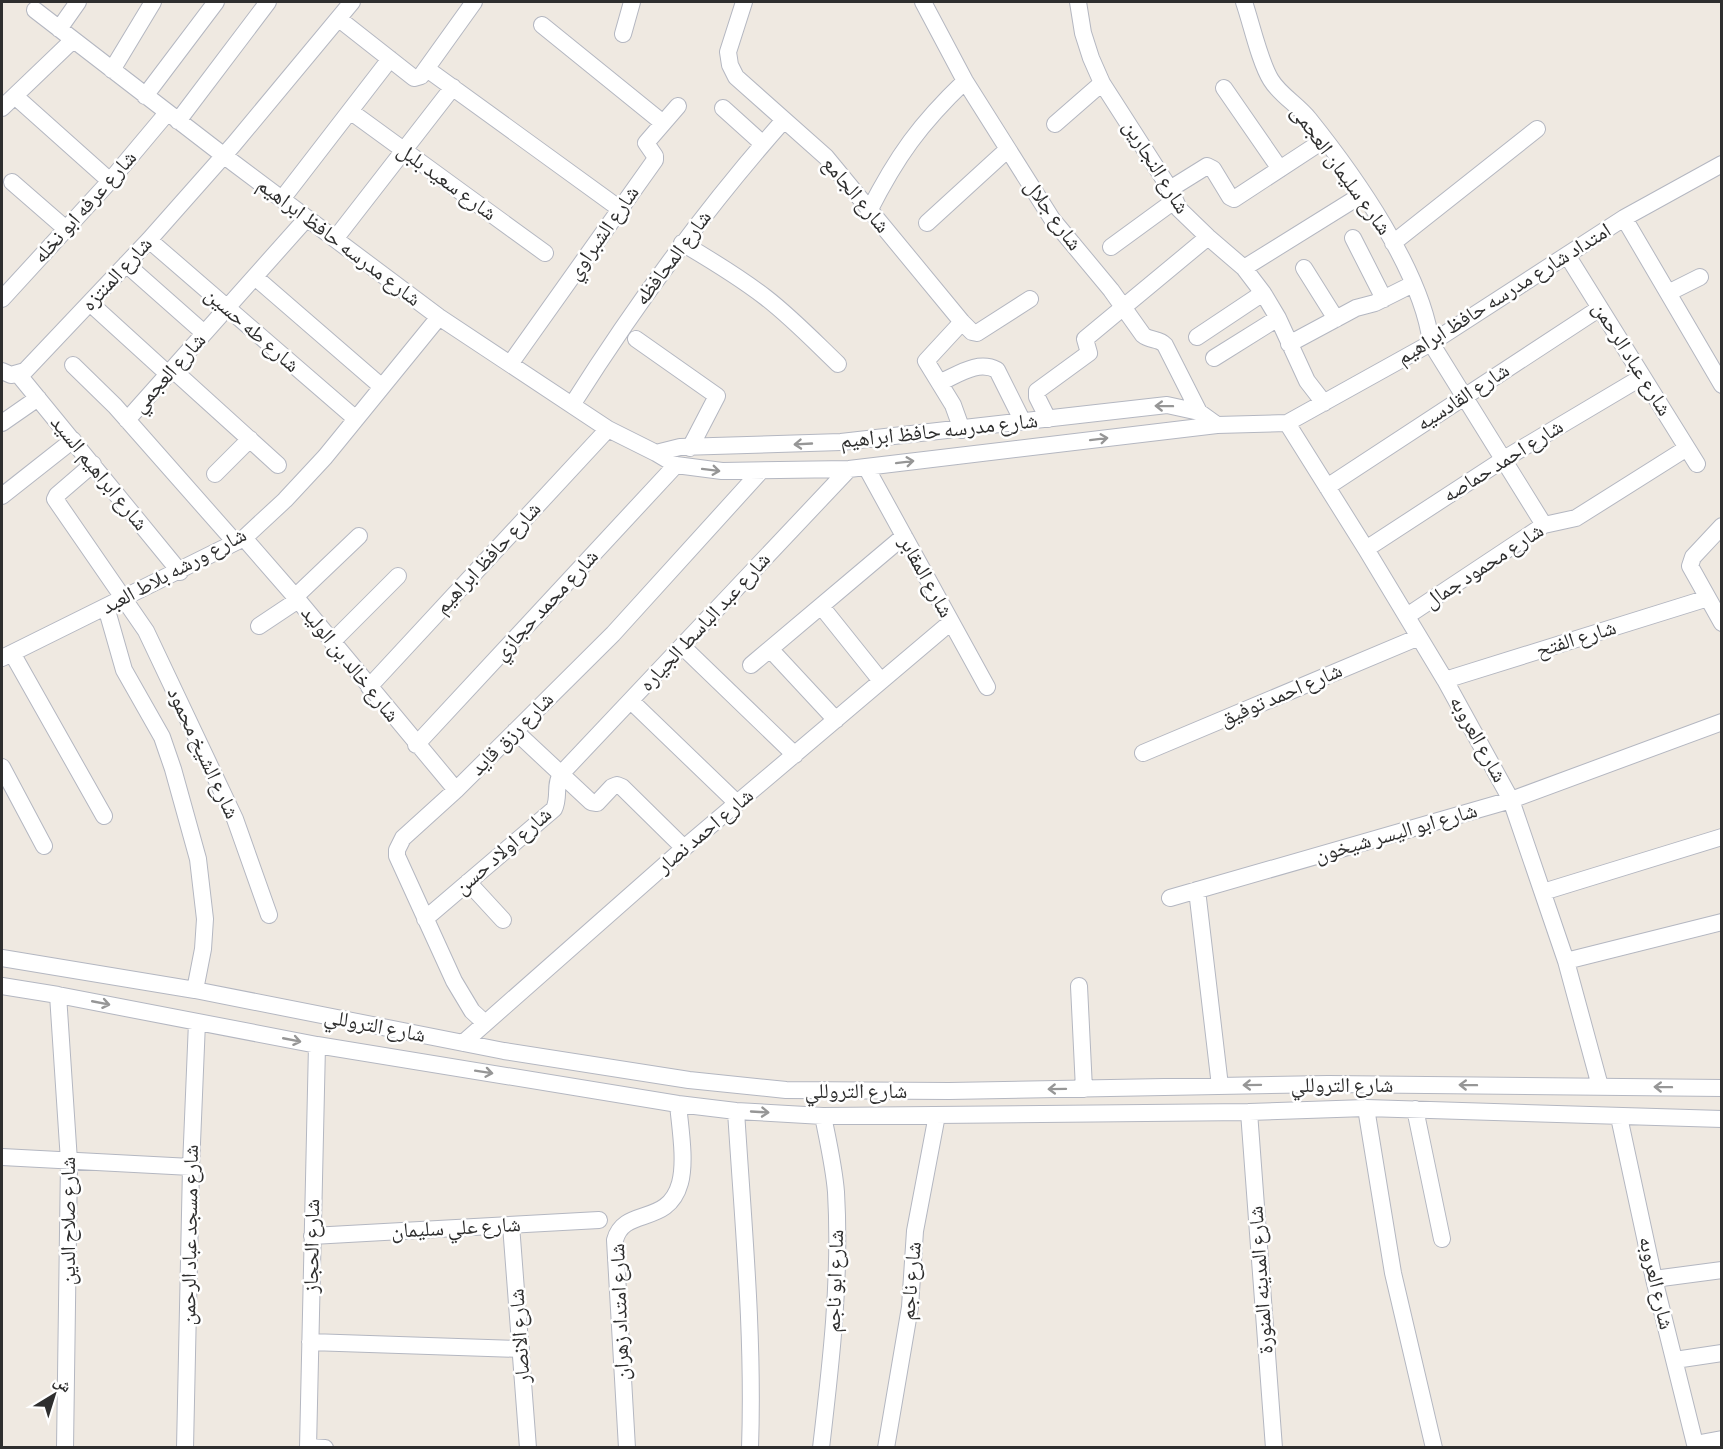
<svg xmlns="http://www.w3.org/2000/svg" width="1723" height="1449" viewBox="0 0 1723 1449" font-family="'Alegreya Sans','Noto Naskh Arabic',sans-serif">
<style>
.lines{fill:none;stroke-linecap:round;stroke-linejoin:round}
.minor-casing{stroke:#b4b7c1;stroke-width:18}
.minor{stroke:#fff;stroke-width:16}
.oneway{stroke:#969696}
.labels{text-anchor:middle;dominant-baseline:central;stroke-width:5;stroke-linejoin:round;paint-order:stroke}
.street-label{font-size:21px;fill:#2e2e2e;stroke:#fff}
</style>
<rect width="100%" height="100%" fill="#efe9e1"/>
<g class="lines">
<g class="minor-casing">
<path id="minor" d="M744,2L728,52L730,65L736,77L826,157L962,322L972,332L977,333L1030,299
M923,2L965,81L1052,219L1111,290L1143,335C1150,341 1159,338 1165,345L1199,412
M1078,2L1083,33L1091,58L1102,83L1170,189L1179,209L1208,237L1244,268L1263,293L1278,318L1307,381L1324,403
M1244,2C1251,22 1260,63 1271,80C1280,95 1298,105 1309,119C1354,175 1422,271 1431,343L1544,525
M35,10L223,155L439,317L608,429L656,453L676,465L722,471L849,469L1217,425L1287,423L1431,343L1624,218L1722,164
M339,19L414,78L421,76L474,2
M542,25L663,123
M59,29L78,2
M623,34L632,2
M427,69L620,209
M112,70L153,2
M1224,88L1280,169
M145,96L216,2
M16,97L110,181
M2,108L73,40
M723,108L763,144
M350,111L545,253
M178,121L268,2
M1055,124L1102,83
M12,182L66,229
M1170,189L1207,166L1213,169L1230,197L1234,199L1324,140
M282,199L390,59
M869,211C897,156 920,124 965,81
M1624,218L1722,385
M927,223L1008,149
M1353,238L1384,299
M335,239L453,87
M149,240L356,419
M682,243C711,260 739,277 765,297C791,317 814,341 838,364
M1393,243L1537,129
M1111,247L1174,201
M1567,255L1697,464
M126,264L204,333
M1244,268L1363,194
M1304,268L1336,319
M255,277L382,387
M1668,293L1700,277
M2,299L110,181L167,113
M90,303L168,374
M1197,337L1263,293
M636,339L717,396L690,448
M1289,344L1356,308L1375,303L1413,284
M1214,358L1278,318
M510,364L655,160V156L646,143L678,106
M73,365L115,406L235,542
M172,369L278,465
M2,371L11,375L25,371L149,240L234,144L352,2
M18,374L180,572
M941,382C959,374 978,360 997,370L1023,422
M572,405C636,304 705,209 784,120
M1048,419L1037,397V391L1089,353L1085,339L1208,237
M127,420L307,218
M2,423L38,398
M1287,423L1366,549L1445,680L1511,800L1566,961L1600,1086
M962,430L953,405L926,361L962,322
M656,453L680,447L841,442L1167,405L1199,412L1217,425
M93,464L57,495L55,499L146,631L235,819L269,915
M866,467L987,687
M215,474L250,439
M1327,487L1600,308
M2,496L73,440
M1722,526L1693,557L1690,566L1722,623
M244,538L298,600L456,790
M1366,549L1504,459L1642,377
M295,597L359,536
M821,606L881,681
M106,607L124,670L162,737L173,769L198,859L205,919L203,949L195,990
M1407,616L1544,525L1576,518L1687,448
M259,626L298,600
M332,642L398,576
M682,646L795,755
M770,649L836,720
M12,653L104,816
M2,658L244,538L285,500L325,457L439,317
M751,665L904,536
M1445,680L1708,598
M369,687L608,429
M631,701L737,803
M515,731L591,802L597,803L612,787L617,785L622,787L684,848
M416,745L676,465
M1143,753L1419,637
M2,767L44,846
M468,882L503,920
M1197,890L1220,1086
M1543,892L1722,837
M1170,898L1511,800L1722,722
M425,919L554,809C560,797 554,785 561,774L849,469
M2,958L195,990L504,1051L689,1080L786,1090L949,1091L1328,1084L1722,1088
M1566,961L1722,922
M2,986L58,995L317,1045L678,1104L736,1111L823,1116L1249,1112L1366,1108L1722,1119
M1079,986L1084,1089
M58,995L69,1161L65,1448
M485,1023L472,1011L454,981L397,856V850L403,838L456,790L613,634L760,472
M463,1043L684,848L951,622
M1366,1108L1393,1273L1434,1448
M1415,1109L1442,1239
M736,1111C743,1223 754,1335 750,1448
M1249,1112L1274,1448
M1619,1117L1654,1279L1696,1448
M2,1157L191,1167
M511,1225L528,1448
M312,1236L599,1220
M1654,1279L1722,1270
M310,1342L521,1349
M1675,1360L1722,1353
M1695,1444L1722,1439
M308,1447L325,1448
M185,1448L191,1167L197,1022
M308,1448L317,1045
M627,1448L615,1240C624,1206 668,1227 680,1183C686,1161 680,1127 678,1104
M821,1448C831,1363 841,1278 836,1192C834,1167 828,1141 823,1116
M886,1448L910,1307L915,1231L937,1115"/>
</g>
<use href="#minor" class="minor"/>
</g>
<defs><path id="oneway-shaft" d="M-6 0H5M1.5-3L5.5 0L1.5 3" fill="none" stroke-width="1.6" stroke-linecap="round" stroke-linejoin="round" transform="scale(1.5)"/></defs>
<g class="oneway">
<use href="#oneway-shaft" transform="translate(1164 406) rotate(-179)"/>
<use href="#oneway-shaft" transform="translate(1099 439) rotate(-7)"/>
<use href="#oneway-shaft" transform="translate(803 444) rotate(177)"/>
<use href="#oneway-shaft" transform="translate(905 462) rotate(-7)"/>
<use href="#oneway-shaft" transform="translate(711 470) rotate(7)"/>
<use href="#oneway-shaft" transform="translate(101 1003) rotate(11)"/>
<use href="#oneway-shaft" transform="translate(292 1040) rotate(11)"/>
<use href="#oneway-shaft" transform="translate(484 1072) rotate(9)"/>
<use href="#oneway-shaft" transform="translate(1252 1085) rotate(179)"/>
<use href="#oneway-shaft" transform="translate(1468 1085) rotate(-179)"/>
<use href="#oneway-shaft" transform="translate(1663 1087) rotate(-179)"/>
<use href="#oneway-shaft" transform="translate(1057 1089) rotate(179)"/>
<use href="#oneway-shaft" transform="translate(760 1112) rotate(3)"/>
</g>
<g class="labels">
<g class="street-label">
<text transform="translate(1156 167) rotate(58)">شارع النجارين</text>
<text transform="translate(1341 170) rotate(54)">شارع سليمان العجمى</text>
<text transform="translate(447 182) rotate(36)">شارع سعيد بلبل</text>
<text transform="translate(856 195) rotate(50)">شارع الجامع</text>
<text transform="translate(85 207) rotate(-48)">شارع عرفه ابو نخله</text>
<text transform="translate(1053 215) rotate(54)">شارع جلال</text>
<text transform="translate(603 233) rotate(-55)">شارع الشبراوي</text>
<text transform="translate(339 242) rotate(37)">شارع مدرسه حافظ ابراهيم</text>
<text transform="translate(673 258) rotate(-53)">شارع المحافظه</text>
<text transform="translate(117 274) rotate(-47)">شارع المنتزه</text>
<text transform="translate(1504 294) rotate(-32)">امتداد شارع مدرسه حافظ ابراهيم</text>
<text transform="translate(252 330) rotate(41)">شارع طه حسين</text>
<text transform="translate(1632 359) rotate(58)">شارع عباد الرحمن</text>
<text transform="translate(169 373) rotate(-48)">شارع العجمي</text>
<text transform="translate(1463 397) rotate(-33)">شارع القادسيه</text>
<text transform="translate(939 431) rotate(-6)">شارع مدرسه حافظ ابراهيم</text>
<text transform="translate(1503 461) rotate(-32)">شارع احمد حماصه</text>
<text transform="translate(99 473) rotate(51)">شارع ابراهيم السيد</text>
<text transform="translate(488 558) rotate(-47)">شارع حافظ ابراهيم</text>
<text transform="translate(1484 566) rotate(-33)">شارع محمود جمال</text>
<text transform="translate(174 571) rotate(-28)">شارع ورشه بلاط العبد</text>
<text transform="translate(926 577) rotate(61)">شارع المقابر</text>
<text transform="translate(546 605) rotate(-47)">شارع محمد حجازي</text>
<text transform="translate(705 622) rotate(-47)">شارع عبد الباسط الجياره</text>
<text transform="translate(1576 639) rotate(-17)">شارع الفتح</text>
<text transform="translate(350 664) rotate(51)">شارع خالد بن الوليد</text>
<text transform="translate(1281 695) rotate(-23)">شارع احمد توفيق</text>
<text transform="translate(512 734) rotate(-45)">شارع رزق قايد</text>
<text transform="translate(1478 739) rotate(61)">شارع العروبه</text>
<text transform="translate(203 753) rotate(65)">شارع الشيخ محمود</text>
<text transform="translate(705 831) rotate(-40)">شارع احمد نصار</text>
<text transform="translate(1396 833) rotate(-16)">شارع ابو اليسر شيخون</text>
<text transform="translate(503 851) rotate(-41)">شارع اولاد حسن</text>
<text transform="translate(375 1026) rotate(11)">شارع التروللي</text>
<text x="1342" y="1085">شارع التروللي</text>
<text x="856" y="1091">شارع التروللي</text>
<text transform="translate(68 1221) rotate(-90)">شارع صلاح الدين</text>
<text transform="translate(456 1228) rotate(-3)">شارع علي سليمان</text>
<text transform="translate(190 1235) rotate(-89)">شارع مسجد عباد الرحمن</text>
<text transform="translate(312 1246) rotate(-89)">شارع الحجاز</text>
<text transform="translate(1261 1280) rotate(-94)">شارع المدينه المنورة</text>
<text transform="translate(835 1281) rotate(-88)">شارع ابو ناجم</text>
<text transform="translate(911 1281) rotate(-85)">شارع ناجم</text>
<text transform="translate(1656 1283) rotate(77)">شارع العروبه</text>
<text transform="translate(620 1312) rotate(-92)">شارع امتداد زهران</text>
<text transform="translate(520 1336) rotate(-94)">شارع الانصار</text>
</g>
</g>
<rect width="1723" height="1449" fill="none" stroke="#2e2e2e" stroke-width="6"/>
<g transform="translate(54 1395) rotate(38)" stroke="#ffffff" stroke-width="4.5" paint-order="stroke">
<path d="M0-4.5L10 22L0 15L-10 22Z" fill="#2e2e2e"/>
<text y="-9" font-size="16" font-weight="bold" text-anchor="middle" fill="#2e2e2e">ش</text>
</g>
</svg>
